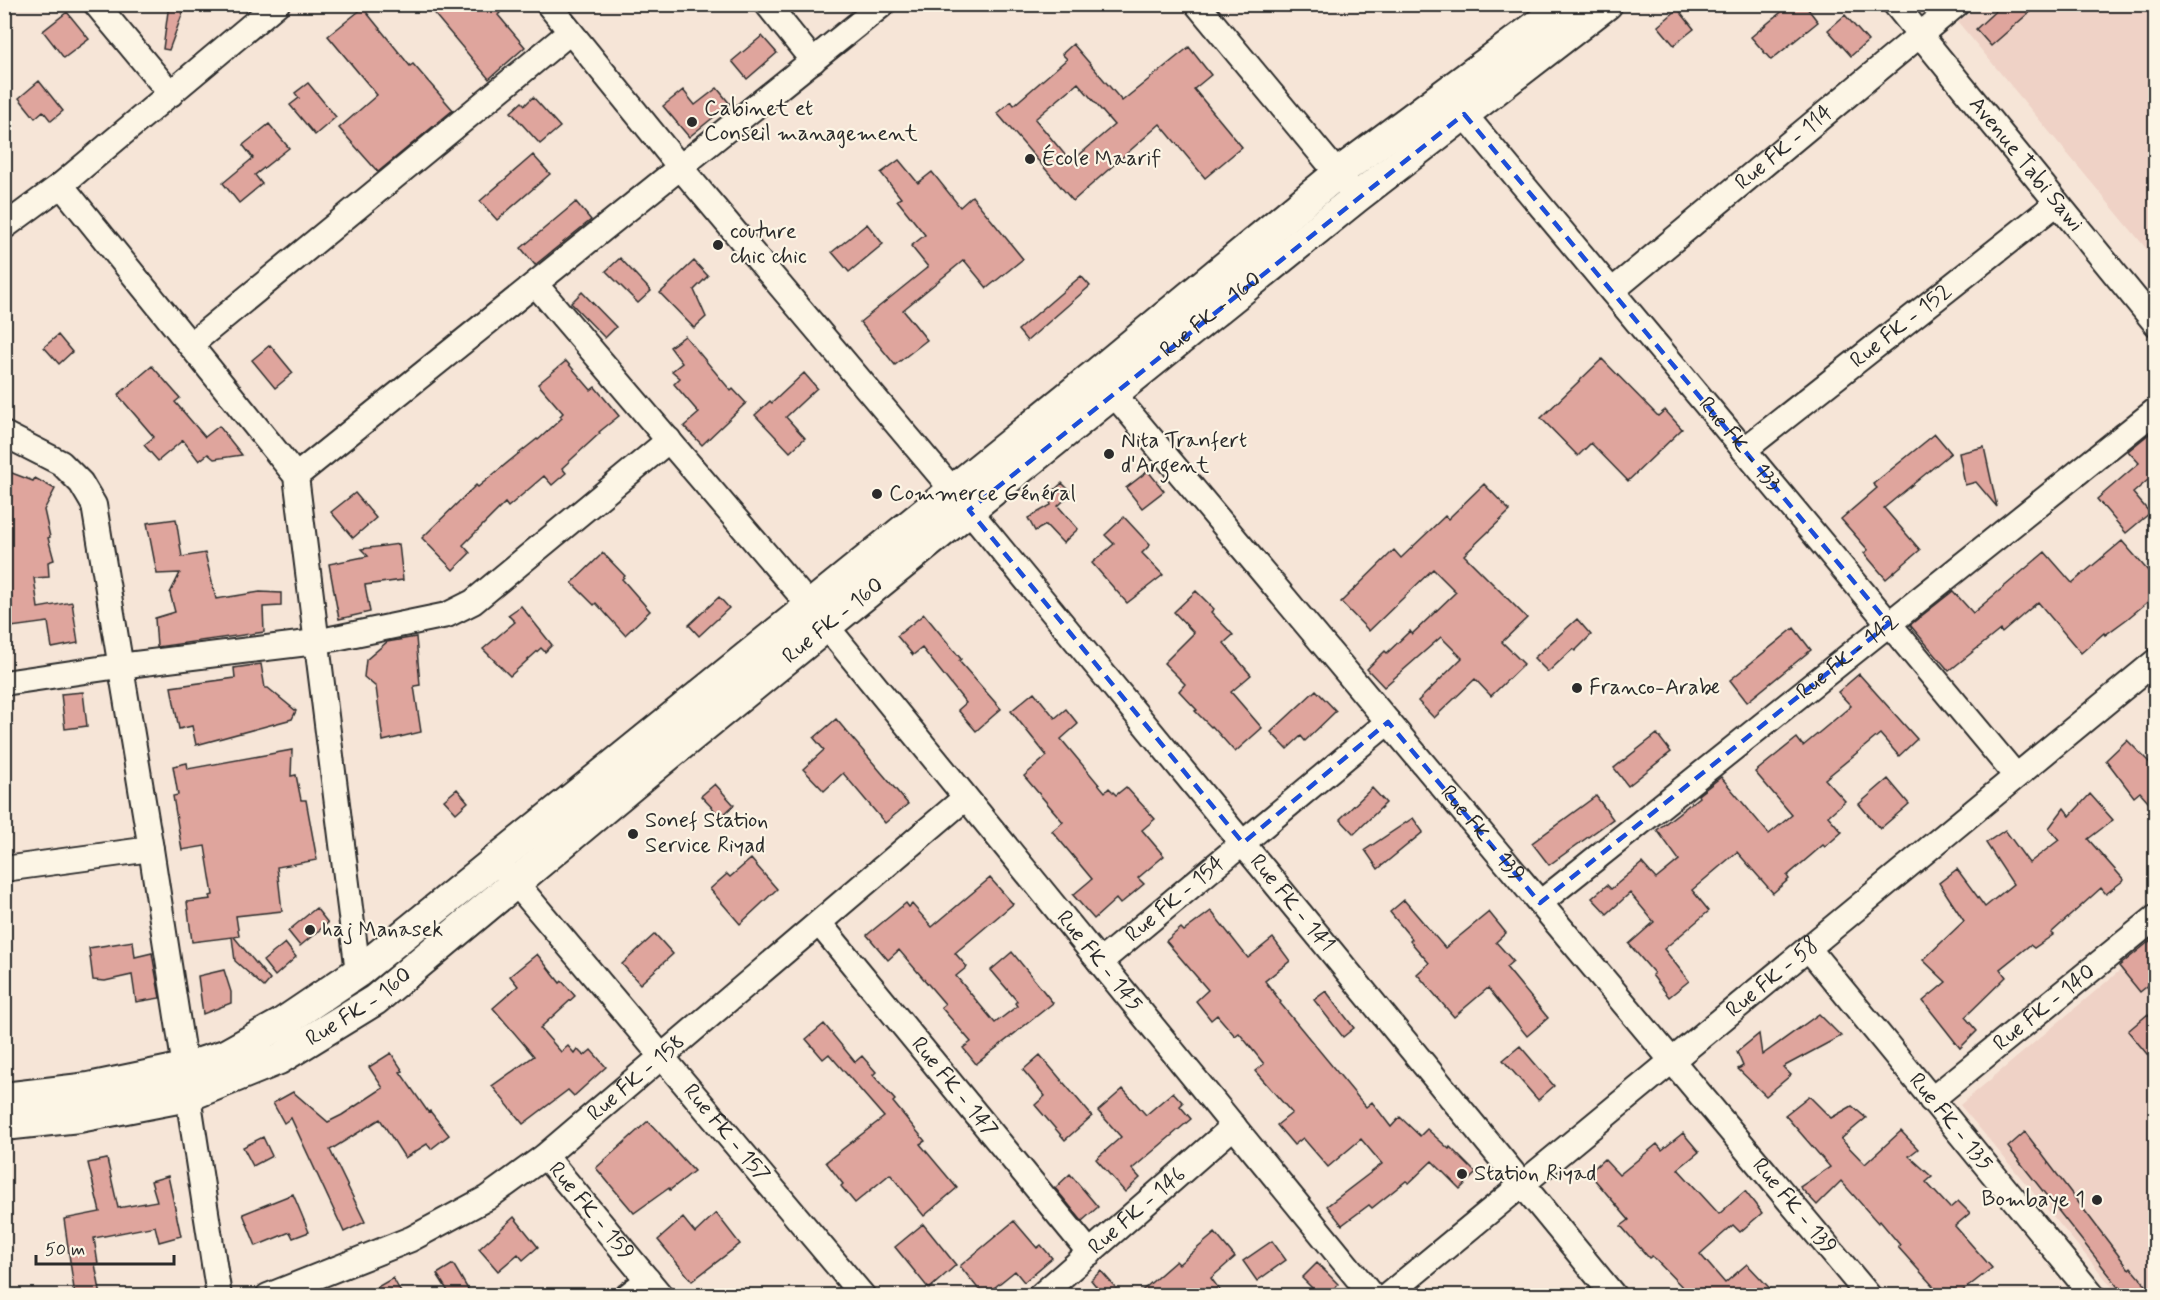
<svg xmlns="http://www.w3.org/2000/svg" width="2160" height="1300" viewBox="0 0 2160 1300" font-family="Mynerve,sans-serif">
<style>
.built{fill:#efd2c6}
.building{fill:#dfa59d;stroke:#2b2b2b;stroke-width:1.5;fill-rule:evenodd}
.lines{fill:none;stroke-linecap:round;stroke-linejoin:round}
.minor-casing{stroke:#2b2b2b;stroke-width:28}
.major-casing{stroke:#2b2b2b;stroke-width:34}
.minor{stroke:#fcf5e5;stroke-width:24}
.major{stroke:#fcf5e5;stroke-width:30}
.marked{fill:none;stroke:#1d4ed8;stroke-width:4.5;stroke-dasharray:12 8;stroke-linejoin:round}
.poi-dot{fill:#2b2b2b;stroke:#fcf5e5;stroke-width:2}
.labels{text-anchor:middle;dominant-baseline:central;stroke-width:4.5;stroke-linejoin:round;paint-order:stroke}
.poi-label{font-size:22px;fill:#2b2b2b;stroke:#fcf5e5;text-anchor:start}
.street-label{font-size:22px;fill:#2b2b2b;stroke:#fcf5e5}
</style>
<rect width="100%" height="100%" fill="#f6e5d7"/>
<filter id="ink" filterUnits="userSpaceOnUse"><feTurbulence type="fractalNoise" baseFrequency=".0167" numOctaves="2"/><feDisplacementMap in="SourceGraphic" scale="12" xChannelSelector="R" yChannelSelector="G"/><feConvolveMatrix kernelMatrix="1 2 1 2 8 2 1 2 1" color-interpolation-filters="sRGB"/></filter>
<g filter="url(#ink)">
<path class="built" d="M1980,5H2155V259L1958,22Z
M2155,941V1295H2119L1960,1105Z"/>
<path class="building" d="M169,4H186L169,50L163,49Z
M426,4H493L500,13L498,15L525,47L489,79Z
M1791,4H1804L1818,22L1771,60L1751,37Z
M2003,4H2039L1991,46L1976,29Z
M363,8L410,66L413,64L453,110L378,172L339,128L377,95L328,36Z
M1678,9L1694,29L1674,45L1658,26Z
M67,12L89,39L64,58L43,31Z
M1845,15L1868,41L1851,56L1828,30Z
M762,36L777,53L747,79L732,61Z
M1073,44L1122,101L1189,47L1211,75L1194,89L1242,147L1205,178L1160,124L1073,201L997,113L1011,101L1014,105L1067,59L1062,54ZM1078,83L1114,125L1071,162L1035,119Z
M39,81L63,111L51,121L43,111L35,118L19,98Z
M308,83L336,117L315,135L290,105L299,98L295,93Z
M717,88L730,104L689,137L663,106L683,90L695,105Z
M533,97L560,127L540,144L511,112L522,102L525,105Z
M269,124L289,148L255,175L262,184L239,203L223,183L253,158L243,145Z
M533,155L550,174L497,220L480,201Z
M899,160L918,183L932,172L960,207L972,196L1023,259L987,288L964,260L903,310L927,340L895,365L860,322L928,267L911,246L925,235L897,200L901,198L881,173Z
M576,202L591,220L535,265L521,248Z
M867,224L883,244L849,272L832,252Z
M620,258L651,291L638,303L606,271Z
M694,261L708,276L694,290L706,317L694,328L660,293Z
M1081,276L1090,286L1027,341L1018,330Z
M582,292L616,327L605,338L571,303Z
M58,335L72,352L59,364L44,347Z
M685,336L731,391L733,389L746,403L702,445L684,426L699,413L674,384L680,378L672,371L682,363L670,347Z
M270,345L293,373L275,388L252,360Z
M1602,359L1658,416L1665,410L1682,429L1628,481L1591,443L1578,456L1541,418Z
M566,361L591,390L595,387L619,416L599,432L600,433L562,468L566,473L552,485L544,476L508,507L505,503L463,545L470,553L453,570L422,538L476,485L478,487L518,454L537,439L538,440L562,418L560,416L563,413L538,384Z
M152,366L180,398L175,402L205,437L219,426L242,455L214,459L208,454L199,461L183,440L158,461L144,445L154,437L118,395Z
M804,373L817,388L786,417L805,438L790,452L755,415L770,401L772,403Z
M1935,434L1951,453L1884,508L1920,550L1886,579L1864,553L1868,550L1841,519L1877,488L1873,484Z
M2149,434L2156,442V473L2133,493L2150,513L2126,533L2097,499L2139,463L2128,451Z
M1984,447L1997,507L1976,482L1965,485L1959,453Z
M4,470L33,481L35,478L55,489L44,510L50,537L48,538L54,560L48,562L49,577L34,578L38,608L72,602L78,643L52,648L48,622L4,628Z
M1148,471L1164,491L1142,508L1126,488Z
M1062,483L1072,493L1058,506L1078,529L1063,543L1046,525L1035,531L1028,518L1051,505L1048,496Z
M1484,484L1510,511L1464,555L1527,618L1502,642L1524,664L1491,696L1475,679L1434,718L1418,701L1462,658L1441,637L1384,687L1367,669L1385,651L1387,653L1410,631L1412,634L1456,592L1433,569L1369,631L1341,602L1394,550L1401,558L1445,516L1448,519Z
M355,493L376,518L353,538L331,512Z
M1124,517L1150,545L1142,553L1163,575L1127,603L1092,563L1114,544L1105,535Z
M176,519L182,557L205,553L216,599L260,592L281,593V606L263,607L264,632L157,647L155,618L175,612L170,593L180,573L157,574L147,523Z
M2122,541L2156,580V595L2127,619L2105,635L2104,633L2081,653L2038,602L2002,633L2000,630L1949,671L1910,625L1953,591L1973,613L2045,552L2072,583Z
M399,544L403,580L365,585L370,612L339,619L329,564L368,556L361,549Z
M603,553L625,576L622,579L650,611L625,635L596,603L594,605L572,583Z
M1196,591L1214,609L1211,612L1233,635L1224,643L1251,675L1231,692L1262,728L1235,752L1212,726L1211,727L1195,711L1197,710L1179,691L1185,684L1164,663L1194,633L1174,612Z
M719,597L729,608L699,636L689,625Z
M521,606L552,645L545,652L541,648L510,676L483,649L515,622L508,615Z
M924,614L961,659L959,661L1001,709L976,731L958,710L966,703L922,648L913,655L897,636Z
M1577,619L1591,635L1575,651L1573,649L1548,672L1534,658Z
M1794,628L1811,650L1747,702L1730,680Z
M416,637L420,685L414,686L421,732L383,741L376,687L364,677L366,660L387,642Z
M261,664L265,688H268L296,711L292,719L196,745L192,726L179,729L171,687L235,678L234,668Z
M1859,674L1917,739L1899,756L1880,734L1825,779L1845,801L1828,816L1842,832L1825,847L1823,845L1787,876L1789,879L1773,893L1737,852L1692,890L1709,911L1664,949L1689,981L1669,997L1652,975L1654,973L1629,944L1654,922L1630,893L1607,914L1592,898L1607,885L1611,889L1642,863L1656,879L1679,860L1657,830L1699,797L1698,795L1721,777L1769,834L1792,815L1755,772L1797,738L1803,746L1851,706L1838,692Z
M1316,690L1336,711L1305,741L1301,736L1287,749L1271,732Z
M83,692L87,726L65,729L61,694Z
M1034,692L1055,718L1066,709L1078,724L1061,739L1105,792L1109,788L1116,795L1126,787L1155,819L1142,830L1164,856L1138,878L1144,884L1120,904L1116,899L1094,919L1073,895L1092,879L1052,831L1063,822L1024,776L1047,756L1011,711Z
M836,719L908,804L885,823L843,773L824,791L803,769L824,750L814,738Z
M1657,734L1671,752L1628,786L1614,768Z
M2127,740L2156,769V810L2140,792L2134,797L2106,760Z
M292,750L291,776L296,775L301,800H306L317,860L277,867L282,911L236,916L239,936L234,937L270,980L264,987L235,961L232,937L192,942L187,902L211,899L210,896L213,895L205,846L182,850L173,796L178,795L173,766L187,763L188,769Z
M1888,779L1909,804L1880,829L1859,804Z
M715,784L734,805L721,817L701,796Z
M1372,788L1386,803L1354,834L1340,819Z
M457,789L468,802L456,813L444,800Z
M2090,794L2113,820L2088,839L2124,880L2106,894L2101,888L2051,933L2053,935L2034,948L2030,945L2000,969L2006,977L1965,1017L1977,1031L1960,1048L1923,1001L1946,982L1923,960L1964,921L1939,883L1957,869L1985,907L2013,884L1986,843L2005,830L2029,863L2059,840L2049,828L2064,808L2070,816Z
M1596,796L1613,819L1549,865L1532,843Z
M1413,818L1423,832L1378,869L1365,850Z
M751,859L777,889L740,924L710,889L727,874L730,877Z
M990,878L1013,904L955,953L967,967L956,976L995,1023L1017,1006L1015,1003L1017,1001L991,970L1012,952L1053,1003L976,1064L963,1048L971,1042L941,1007L945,1004L899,950L888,960L867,935L906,903L909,907L912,904L932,927Z
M1404,900L1445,948L1489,912L1506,933L1496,942L1513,961L1506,967L1548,1018L1527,1036L1488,988L1454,1017L1417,974L1429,963L1410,941L1412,939L1390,912Z
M316,908L328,923L300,946L288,931Z
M1211,911L1248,958L1273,938L1290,961L1265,981L1281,1002L1280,1003L1366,1107L1372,1102L1391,1127L1400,1117L1420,1136L1427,1129L1449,1149L1450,1147L1476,1173L1460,1189L1432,1161L1409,1183L1406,1181L1372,1208L1369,1205L1342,1225L1327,1206L1382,1164L1361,1139L1328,1167L1303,1138L1294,1145L1277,1125L1292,1113L1255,1071L1264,1064L1239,1033L1235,1036L1217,1015L1211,1020L1196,1001L1208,990L1166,941L1181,928L1184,931Z
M655,934L673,954L640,984L622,964Z
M2156,936V979L2140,992L2119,966Z
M133,941L135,957L152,953L160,998L136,1002L132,975L105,981L93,980L89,948Z
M285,943L296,957L275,976L263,961Z
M537,954L560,983L562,981L575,996L540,1028L561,1052L568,1046L574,1053L577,1049L584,1056L591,1050L606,1067L574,1096L568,1090L523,1124L492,1086L534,1056L493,1008L518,986L510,976Z
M224,970L231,992V1003L203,1014L198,976Z
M1326,991L1354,1028L1343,1037L1314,1000Z
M1819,1014L1841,1036L1783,1067L1791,1075L1766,1096L1738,1069L1743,1066L1737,1052L1759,1034L1762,1055Z
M2148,1014L2156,1023V1065L2128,1031Z
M824,1024L855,1062L862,1056L876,1072L873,1075L895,1100L893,1102L925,1141L920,1144L957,1188L924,1216L890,1174L855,1203L841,1186L843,1184L826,1162L884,1117L829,1054L823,1059L806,1039Z
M1520,1046L1554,1086L1538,1100L1503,1060Z
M391,1053L403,1071L400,1072L428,1112L430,1111L449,1135L431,1149L427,1144L405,1158L380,1119L330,1150L365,1222L344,1232L291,1118L284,1123L273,1103L293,1092L328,1122L342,1115L383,1088L369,1067Z
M1040,1055L1092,1116L1065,1140L1035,1105L1045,1096L1023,1070Z
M1123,1089L1146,1115L1173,1092L1183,1103L1180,1106L1191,1119L1132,1169L1140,1178L1125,1192L1096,1159L1121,1137L1098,1111Z
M1809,1096L1831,1118L1852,1106L1866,1118L1841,1139L1865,1164L1901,1131L1918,1149L1909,1156L1932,1177L1926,1182L1950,1208L1958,1201L1970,1213L1955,1226L1992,1268L1956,1296H1942L1898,1247L1900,1245L1880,1221L1878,1223L1841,1181L1817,1205L1800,1187L1830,1167L1785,1115Z
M648,1121L694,1171L670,1190L669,1188L634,1213L596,1168Z
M2025,1132L2129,1269L2131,1267L2155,1296H2126L2114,1281L2008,1147Z
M1683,1133L1699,1152L1678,1169L1719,1214L1745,1191L1762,1213L1740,1232L1733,1225L1700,1254L1725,1283L1747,1264L1777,1296H1691L1652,1256L1649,1258L1621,1226L1629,1220L1589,1173L1604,1159L1619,1175L1657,1144L1662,1150Z
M263,1137L272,1156L253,1166L243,1147Z
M107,1159L118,1208L157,1201L151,1181L168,1176L181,1236L159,1242L155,1226L94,1238L98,1264H95L101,1296H75L64,1219L100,1212L88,1163Z
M1070,1174L1098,1207L1082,1221L1055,1188Z
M293,1194L309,1232L293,1238L290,1232L256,1246L243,1214Z
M716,1213L740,1244L692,1281L658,1240L683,1218L695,1233Z
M514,1217L538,1247L523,1260L518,1254L498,1271L479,1249Z
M1014,1221L1037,1248L1041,1245L1052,1258L1024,1282L1015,1271L984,1296L960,1266Z
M923,1224L956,1265L929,1289L895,1247Z
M1215,1233L1235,1257L1211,1278L1224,1296H1136L1176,1261L1179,1264Z
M1272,1241L1286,1260L1257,1281L1243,1261Z
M1317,1263L1338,1284L1327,1296H1320L1302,1278Z
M453,1264L472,1296H451L437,1274Z
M1101,1271L1123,1296H1104L1091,1280Z
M393,1278L403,1296H362Z"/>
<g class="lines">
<g class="minor-casing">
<g id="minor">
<path d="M96,4L171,94"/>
<path id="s1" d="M548,4L680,167L945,481L1614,1296"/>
<path d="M767,4L813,61"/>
<path d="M1197,4L1357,197"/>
<path id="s2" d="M1895,4L2156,324"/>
<path id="s3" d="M1464,114L2016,776"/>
<path d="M61,185L296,476L358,972"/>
<path d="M4,227L61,185L277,4"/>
<path id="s4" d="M536,285L810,606L1372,1296"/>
<path id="s5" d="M1612,291L1957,4"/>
<path d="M190,345L570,32"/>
<path id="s6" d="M1102,380L1869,1296"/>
<path d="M4,434L61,463L81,483L94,505L151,849L185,1068"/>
<path id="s7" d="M1744,450L2057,203"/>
<path d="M296,476L883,4"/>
<path d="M4,683L119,666L316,642L447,615L473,602L669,440"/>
<path d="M4,869L151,849"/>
<path id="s8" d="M505,870L863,1296"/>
<path id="s9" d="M1540,903L2156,410"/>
<path id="s10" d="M819,923L1090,1253"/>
<path id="s11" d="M1808,948L2093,1296"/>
<path id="s12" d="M1100,962L1388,722"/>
<path d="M188,1096L219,1296"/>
<path id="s13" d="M1931,1100L2156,917"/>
<path id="s14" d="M545,1156L661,1296"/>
<path id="s15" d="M268,1296L411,1239L487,1198L545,1156L965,798"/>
<path d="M627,1296L648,1280"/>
<path id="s16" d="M1040,1296L1234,1126"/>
<path id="s17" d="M1387,1296L2156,661"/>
</g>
</g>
<g class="major-casing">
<g id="major">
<path d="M4,1098L89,1088L185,1068L225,1055L281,1024L358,972L1096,374L1337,174L1566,4"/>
<path id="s18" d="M4,1125L79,1117L188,1096L279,1059L375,1000L659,763L969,510L1357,197L1607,4"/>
</g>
</g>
<use href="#minor" class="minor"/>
<use href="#major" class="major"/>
</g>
</g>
<path class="marked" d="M1464,114L1889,624L1540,903L1388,722L1243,843L969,510Z"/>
<g class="poi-dot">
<circle cx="692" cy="122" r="6"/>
<circle cx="1030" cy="159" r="6"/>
<circle cx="718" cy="245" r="6"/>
<circle cx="1109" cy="454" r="6"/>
<circle cx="877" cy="494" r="6"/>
<circle cx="1577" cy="688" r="6"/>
<circle cx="633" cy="834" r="6"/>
<circle cx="310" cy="930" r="6"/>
<circle cx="1462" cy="1174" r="6"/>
<circle cx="2097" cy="1200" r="6"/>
</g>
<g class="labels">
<g class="poi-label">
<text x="704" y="109">Cabinet et<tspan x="704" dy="25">Conseil management</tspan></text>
<text x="1042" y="159">École Maarif</text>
<text x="730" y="232">couture<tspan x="730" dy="25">chic chic</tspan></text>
<text x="1121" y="441">Nita Tranfert<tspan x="1121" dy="25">d'Argent</tspan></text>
<text x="889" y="494">Commerce Général</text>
<text x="1589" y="688">Franco-Arabe</text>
<text x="645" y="821">Sonef Station<tspan x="645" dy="25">Service Riyad</tspan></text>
<text x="322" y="930">haj Manasek</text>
<text x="1474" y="1174">Station Riyad</text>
<text x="2085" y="1200" text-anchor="end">Bombaye 1</text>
</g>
<g class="street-label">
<text stroke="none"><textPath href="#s5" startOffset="224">Rue FK - 114</textPath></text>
<text stroke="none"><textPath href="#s2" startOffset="207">Avenue Tabi Sawi</textPath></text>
<text stroke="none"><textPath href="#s18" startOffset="1478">Rue FK - 160</textPath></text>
<text stroke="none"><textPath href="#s7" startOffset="200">Rue FK - 152</textPath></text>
<text stroke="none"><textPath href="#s3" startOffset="430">Rue FK - 133</textPath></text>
<text stroke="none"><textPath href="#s18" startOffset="992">Rue FK - 160</textPath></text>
<text stroke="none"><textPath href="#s9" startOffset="394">Rue FK - 142</textPath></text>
<text stroke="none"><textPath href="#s6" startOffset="592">Rue FK - 139</textPath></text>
<text stroke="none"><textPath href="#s12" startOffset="98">Rue FK - 154</textPath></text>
<text stroke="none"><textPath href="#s1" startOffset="1167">Rue FK - 141</textPath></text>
<text stroke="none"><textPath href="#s4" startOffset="880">Rue FK - 145</textPath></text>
<text stroke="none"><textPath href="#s17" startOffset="500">Rue FK - 58</textPath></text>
<text stroke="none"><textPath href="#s18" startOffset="380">Rue FK - 160</textPath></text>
<text stroke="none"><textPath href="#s13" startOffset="146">Rue FK - 140</textPath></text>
<text stroke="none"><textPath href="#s15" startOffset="432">Rue FK - 158</textPath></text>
<text stroke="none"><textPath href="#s10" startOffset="213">Rue FK - 147</textPath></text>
<text stroke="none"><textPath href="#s11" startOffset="225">Rue FK - 135</textPath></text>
<text stroke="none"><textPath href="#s8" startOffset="344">Rue FK - 157</textPath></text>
<text stroke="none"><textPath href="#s6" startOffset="1078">Rue FK - 139</textPath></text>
<text stroke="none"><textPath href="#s16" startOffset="129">Rue FK - 146</textPath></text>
<text stroke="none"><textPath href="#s14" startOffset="72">Rue FK - 159</textPath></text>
</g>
</g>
<rect width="2160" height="1300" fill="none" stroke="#fcf5e5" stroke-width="24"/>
<rect x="12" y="12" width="2136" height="1276" fill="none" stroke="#2b2b2b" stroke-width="2" filter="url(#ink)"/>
<path d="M36 1255v9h138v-9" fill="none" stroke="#2b2b2b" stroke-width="3"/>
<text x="45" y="1255" font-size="18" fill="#2b2b2b" stroke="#fcf5e5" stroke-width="4.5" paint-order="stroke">50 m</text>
</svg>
